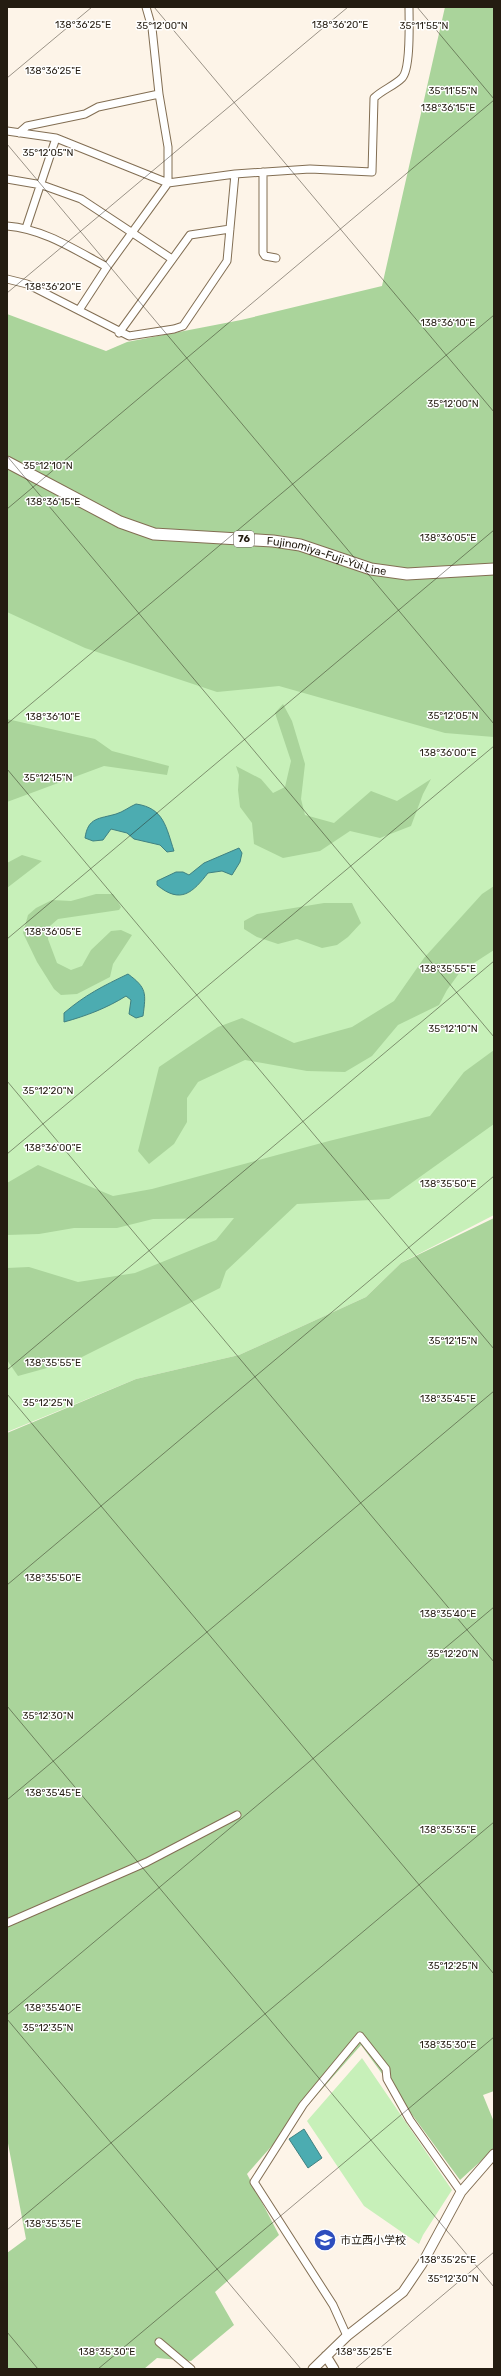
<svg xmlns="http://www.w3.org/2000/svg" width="501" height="2376" viewBox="0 0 501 2376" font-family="Rubik,'Noto Sans JP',sans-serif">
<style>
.green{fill:#c7f0b9}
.forest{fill:#aad49b}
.water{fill:#4cacb1;stroke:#408181}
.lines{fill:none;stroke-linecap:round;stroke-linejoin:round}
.minor-casing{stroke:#826e53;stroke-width:9}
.tertiary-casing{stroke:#826e53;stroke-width:11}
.primary-casing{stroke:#826e53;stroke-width:13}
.minor{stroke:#fff;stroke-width:7}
.tertiary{stroke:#fff;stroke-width:9}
.primary{stroke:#fff;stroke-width:11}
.ticks{fill:none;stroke:#241c11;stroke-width:1;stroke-opacity:0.45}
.labels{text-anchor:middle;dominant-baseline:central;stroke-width:3;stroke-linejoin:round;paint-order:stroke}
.shield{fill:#fff;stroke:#666058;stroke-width:1}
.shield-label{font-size:10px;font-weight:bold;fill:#241c11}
.street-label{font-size:11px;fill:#241c11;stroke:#fff}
.poi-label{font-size:11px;fill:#241c11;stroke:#fff;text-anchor:start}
.ticks-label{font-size:10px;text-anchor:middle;fill:#241c11;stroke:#fff;stroke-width:3;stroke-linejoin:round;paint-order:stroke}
</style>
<rect width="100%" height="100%" fill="#fdf4e8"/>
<path class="green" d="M7,608L494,717V1215L401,1263L366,1297L239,1355L136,1379L7,1432Z
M362,2058L452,2190L423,2235L419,2244L364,2206L307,2121Z"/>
<path class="forest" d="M445,7H494V737L445,733L279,686L217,692L85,648L7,612V314L106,351L127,342L241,320L382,286Z
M283,704L292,721L305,764L301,799L305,815L334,823L371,791L397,801L431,779L423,794L411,826L380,838L350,831L320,851L283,858L254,844L252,823L240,807L238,790L239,775L236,766L261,779L273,793L285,787L291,761L275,713Z
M7,719L95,739L112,751L169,766L167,775L104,766L7,802Z
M22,855L42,861L7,888V863Z
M494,886V950L460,972L447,990L439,1005L398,1025L372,1056L345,1072L307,1071L245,1060L198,1082L187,1098V1122L174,1144L149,1164L138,1151L159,1067L218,1027L242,1018L294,1043L352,1027L394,1001L424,958L482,894Z
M96,894H113L121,907L119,910L58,919L50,926L48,939L57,963L71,970L82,966L91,950L111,931L121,930L132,935L113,964L110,977L77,994L61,995L54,989L37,962L23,933L28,915L36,908L52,900L71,901Z
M324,903H352L361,923L348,937L337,945L322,948L297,939L278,944L257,937L244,929V921L257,914Z
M494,1050V1124L389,1199L297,1204L226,1271L220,1288L76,1360L18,1376L7,1360V1268L29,1267L78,1282L135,1273L216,1240L234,1218L153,1219L117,1228H74L39,1234L7,1235V1183L38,1165L113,1196L152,1189L329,1141L430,1116L464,1072Z
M494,1218V2091L483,2095L494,2122V2149L460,2180L361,2045L247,2174L279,2235L215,2292L234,2325L191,2361L157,2358L144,2369H7V2253L26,2239L7,2138V1433L136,1379L239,1355L366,1297L401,1263Z"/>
<path class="water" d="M136,804C164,808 166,827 174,851L167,852L160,845L134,839L127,833L111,829L103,840L93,841L85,838C88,817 99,819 116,814C123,812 129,807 136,804Z
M239,848L242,853L240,862L232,875L222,871L208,873C193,892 181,905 157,885V881L176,872H183L189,875L204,863Z
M128,974C147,988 146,993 143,1016L136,1018L129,1014L131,1000L126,996C107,1008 86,1016 64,1022V1013C85,995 103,986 128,974Z
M304,2129L322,2158L308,2168L289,2139Z"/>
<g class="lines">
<g class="minor-casing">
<path id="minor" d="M7,131L56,138L168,183L235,174L310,169L372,172L374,98C382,90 394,86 402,78C411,69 409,21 409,7
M19,133L27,126L85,114L98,107L159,94
M263,172V253L265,256L276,258
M7,179L42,185L81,199L172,259
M7,226C44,229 75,250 107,267
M26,228L56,138
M7,279L27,284L129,336L174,329L183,326L227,261L235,174
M79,310L107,267L168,183V147L159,94L152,28L146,7
M119,333L190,235L230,229
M7,1923L147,1862L237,1815
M347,2336L333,2305L254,2182L303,2105L360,2036L386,2069L387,2079L410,2120L461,2192
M159,2342L191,2369"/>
</g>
<g class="tertiary-casing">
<path id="tertiary" d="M326,2356L334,2369
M313,2369L347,2336L403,2292L422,2264L461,2192L494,2154"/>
</g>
<g class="primary-casing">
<g id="primary">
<path id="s1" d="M7,462L120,522L154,534L273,541L300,545L371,569L407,574L494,569"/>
</g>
</g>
<use href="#minor" class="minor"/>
<use href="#tertiary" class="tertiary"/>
<use href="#primary" class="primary"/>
</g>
<path class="ticks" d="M154,7L494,412M417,7L494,99M7,78L92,7M7,144L494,724M7,293L348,7M7,456L494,1037M7,509L494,100M7,724L494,315M7,769L494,1349M7,939L494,530M7,1081L494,1662M7,1154L494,746M7,1370L494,961M7,1394L494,1974M7,1585L494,1176M7,1706L494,2287M7,1800L494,1391M7,2015L494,1607M7,2019L301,2369M7,2230L494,1822M7,2332L38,2369M98,2369L494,2037M355,2369L494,2252"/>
<defs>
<g id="school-disc" transform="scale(1.15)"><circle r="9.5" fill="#2e4ebe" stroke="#fff"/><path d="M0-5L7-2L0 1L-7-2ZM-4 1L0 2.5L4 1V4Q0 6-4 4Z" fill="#fff"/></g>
</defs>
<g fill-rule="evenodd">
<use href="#school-disc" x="325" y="2240"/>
</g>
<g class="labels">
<rect class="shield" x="234" y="531" width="20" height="16" rx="3"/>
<g class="shield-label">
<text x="244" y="539">76</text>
</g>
<g class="street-label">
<text stroke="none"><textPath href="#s1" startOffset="339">Fujinomiya-Fuji-Yui Line</textPath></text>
</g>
<g class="poi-label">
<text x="340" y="2240">市立西小学校</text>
</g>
</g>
<g class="ticks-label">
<text x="83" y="28">138°36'25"E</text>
<text x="340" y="28">138°36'20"E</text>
<text x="424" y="29">35°11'55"N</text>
<text x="162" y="29">35°12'00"N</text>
<text x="53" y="74">138°36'25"E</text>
<text x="453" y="94">35°11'55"N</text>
<text x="448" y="111">138°36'15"E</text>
<text x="48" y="156">35°12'05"N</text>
<text x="53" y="290">138°36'20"E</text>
<text x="448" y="326">138°36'10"E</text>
<text x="453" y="407">35°12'00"N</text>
<text x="48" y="469">35°12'10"N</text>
<text x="53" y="505">138°36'15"E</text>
<text x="448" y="541">138°36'05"E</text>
<text x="453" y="719">35°12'05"N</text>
<text x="53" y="720">138°36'10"E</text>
<text x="448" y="756">138°36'00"E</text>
<text x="48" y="781">35°12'15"N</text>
<text x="53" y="935">138°36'05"E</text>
<text x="448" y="972">138°35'55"E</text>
<text x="453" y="1032">35°12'10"N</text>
<text x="48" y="1094">35°12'20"N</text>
<text x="53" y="1151">138°36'00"E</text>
<text x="448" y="1187">138°35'50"E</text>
<text x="453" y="1344">35°12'15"N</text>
<text x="53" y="1366">138°35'55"E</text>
<text x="448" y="1402">138°35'45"E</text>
<text x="48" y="1406">35°12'25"N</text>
<text x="53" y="1581">138°35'50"E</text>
<text x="448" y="1617">138°35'40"E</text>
<text x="453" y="1657">35°12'20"N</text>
<text x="48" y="1719">35°12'30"N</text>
<text x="53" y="1796">138°35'45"E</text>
<text x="448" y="1833">138°35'35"E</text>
<text x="453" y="1969">35°12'25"N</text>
<text x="53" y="2011">138°35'40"E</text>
<text x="48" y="2031">35°12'35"N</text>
<text x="448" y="2048">138°35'30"E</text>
<text x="53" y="2227">138°35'35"E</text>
<text x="448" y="2263">138°35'25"E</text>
<text x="453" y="2282">35°12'30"N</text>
<text x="107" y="2355">138°35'30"E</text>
<text x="364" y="2355">138°35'25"E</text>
</g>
<rect width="501" height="2376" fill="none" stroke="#241c11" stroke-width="16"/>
</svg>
